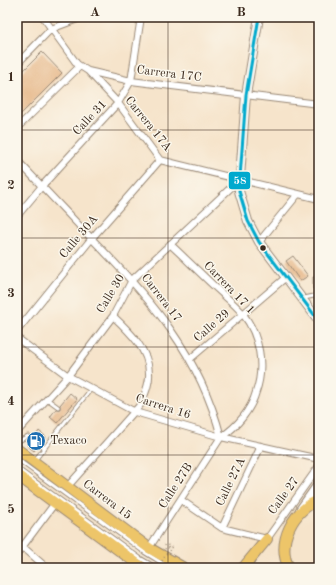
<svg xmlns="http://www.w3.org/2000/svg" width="336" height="585" viewBox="0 0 336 585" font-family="'Old Standard TT',serif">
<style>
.building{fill:#e5b483}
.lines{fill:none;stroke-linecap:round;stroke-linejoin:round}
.service-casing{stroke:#988774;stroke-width:5}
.minor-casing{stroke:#988774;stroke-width:8}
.tertiary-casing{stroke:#988774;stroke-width:10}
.primary-casing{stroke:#988774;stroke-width:12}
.path{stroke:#988774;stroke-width:1.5;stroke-dasharray:1 3;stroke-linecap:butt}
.service{stroke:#fff;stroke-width:3}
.minor{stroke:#fff;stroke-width:6}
.tertiary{stroke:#fff;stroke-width:8}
.primary{stroke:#edc569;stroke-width:10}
.path-bridge{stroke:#988774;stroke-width:1.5;stroke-dasharray:1 3;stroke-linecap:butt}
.bus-1-casing{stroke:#fbf7ec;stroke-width:6}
.bus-1{stroke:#00a9ce;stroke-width:3}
.grid{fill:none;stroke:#3b2a1e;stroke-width:1;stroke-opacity:0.55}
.bus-dot{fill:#3b2a1e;stroke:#fbf7ec;stroke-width:1.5}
.labels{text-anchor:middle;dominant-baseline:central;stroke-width:3;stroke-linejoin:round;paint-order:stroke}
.street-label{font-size:12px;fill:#3b2a1e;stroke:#fbf7ec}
.poi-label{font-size:12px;fill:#3b2a1e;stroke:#fbf7ec;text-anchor:start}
.line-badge{stroke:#fbf7ec;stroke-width:1.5}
.badge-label{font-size:11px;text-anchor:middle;font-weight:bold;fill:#fff}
.neatline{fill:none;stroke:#3b2a1e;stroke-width:1.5}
.grid-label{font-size:13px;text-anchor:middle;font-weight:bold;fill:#3b2a1e}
</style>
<rect width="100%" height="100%" fill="#fbf7ec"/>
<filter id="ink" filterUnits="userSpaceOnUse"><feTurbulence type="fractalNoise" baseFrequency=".025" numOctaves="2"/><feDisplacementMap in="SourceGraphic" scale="8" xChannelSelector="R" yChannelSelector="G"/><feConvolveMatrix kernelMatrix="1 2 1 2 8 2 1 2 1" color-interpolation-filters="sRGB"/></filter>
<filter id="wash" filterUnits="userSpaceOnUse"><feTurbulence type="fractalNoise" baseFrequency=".012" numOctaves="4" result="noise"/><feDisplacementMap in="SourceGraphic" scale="16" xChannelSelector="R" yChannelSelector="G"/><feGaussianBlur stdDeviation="0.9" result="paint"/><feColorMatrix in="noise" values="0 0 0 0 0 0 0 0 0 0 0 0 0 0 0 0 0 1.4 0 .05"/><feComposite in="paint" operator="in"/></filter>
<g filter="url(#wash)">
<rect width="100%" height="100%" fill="#f6e4cb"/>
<g id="blocks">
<path class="building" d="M42,52L62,73L17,118V77Z
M293,256L308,276L300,281L286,261Z
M313,277H319V289H313Z
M70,393L77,399L57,423L50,417L56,409H60V405Z
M39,431L46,437L42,442H37L38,446L34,451L28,446L31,441H35V437Z"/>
</g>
</g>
<g filter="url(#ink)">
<use href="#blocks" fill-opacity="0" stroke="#988774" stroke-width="1"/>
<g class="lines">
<g class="service-casing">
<path id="service" d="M304,298L319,295
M47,399L58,407
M17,442L28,436L33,439
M40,444L45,448
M17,459L144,552L170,568
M35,460L91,389
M17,468L140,558L157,568"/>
</g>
<g class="minor-casing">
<path id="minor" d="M43,17L77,64L88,71L131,81L319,104
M17,64L51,29L83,17
M88,71L118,103L160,160L319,199
M17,128L79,67
M17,160C42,186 67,213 92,239C150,298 200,355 221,437
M17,216L42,186L118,103L131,81L141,17
M259,242L298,194
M17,331L92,238L160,160
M17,338L68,376L135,412L221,437L319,459
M190,359L285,278
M17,432L68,376L113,316L132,280L238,181
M68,486L141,404C145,394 150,383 149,373C149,350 129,331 113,316
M181,500L222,528L267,539L319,466
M222,528L261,446
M23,547L47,568
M149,548L221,437C237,427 251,410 256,392C265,366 260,336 243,314C235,304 223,295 214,286C199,272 185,258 170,244
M17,554L55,503"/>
</g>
<g class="tertiary-casing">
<path id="tertiary" d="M259,17L246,95L239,191L248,221L259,242L319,321
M300,510L319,483"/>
</g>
<g class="primary-casing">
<path id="primary" d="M17,449L149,548L184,568
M17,475L143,568
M243,568L267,539
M289,568C276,542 293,510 319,500"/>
</g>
<path class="path" d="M165,546L166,544L172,548L170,551
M165,549L167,547L170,549"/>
<use href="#service" class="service"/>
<use href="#minor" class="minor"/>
<use href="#tertiary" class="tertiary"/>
<use href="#primary" class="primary"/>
<path class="path-bridge" d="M158,568L168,551"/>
<g class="bus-1-casing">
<path id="bus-1" d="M259,17L246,95L239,191L248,221L259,242L319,321"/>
</g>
<use href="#bus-1" class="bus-1"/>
</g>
</g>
<path class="grid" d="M168,17V568M17,130H319M17,238H319M17,347H319M17,455H319"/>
<defs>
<g id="fuel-disc" transform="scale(1)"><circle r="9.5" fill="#1f6fb2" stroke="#fbf7ec"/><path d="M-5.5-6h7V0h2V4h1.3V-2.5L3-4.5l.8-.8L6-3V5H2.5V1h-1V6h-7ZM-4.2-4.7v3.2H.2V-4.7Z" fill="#fff"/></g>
</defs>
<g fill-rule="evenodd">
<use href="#fuel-disc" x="36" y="441"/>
</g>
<circle class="bus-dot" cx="263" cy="248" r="3.5"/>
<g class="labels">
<g class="street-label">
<text transform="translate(169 74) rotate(7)">Carrera 17C</text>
<text transform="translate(90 118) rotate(-47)">Calle 31</text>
<text transform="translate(148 124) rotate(51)">Carrera 17A</text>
<text transform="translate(79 237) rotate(-50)">Calle 30A</text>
<text transform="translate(229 288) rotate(46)">Carrera 17 1</text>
<text transform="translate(111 294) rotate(-59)">Calle 30</text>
<text transform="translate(161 298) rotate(52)">Carrera 17</text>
<text transform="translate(212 326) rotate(-41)">Calle 29</text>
<text transform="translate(163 407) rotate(18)">Carrera 16</text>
<text transform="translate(231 482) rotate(-64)">Calle 27A</text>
<text transform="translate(176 486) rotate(-57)">Calle 27B</text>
<text transform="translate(284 496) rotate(-54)">Calle 27</text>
<text transform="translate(107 500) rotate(37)">Carrera 15</text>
</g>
<g class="poi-label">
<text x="50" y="441">Texaco</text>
</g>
</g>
<rect class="line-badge" x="228" y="171" width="23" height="19" rx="4" fill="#00a9ce"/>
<g class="badge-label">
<text x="240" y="184">58</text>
</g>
<rect width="336" height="585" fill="none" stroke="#fbf7ec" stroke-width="44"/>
<rect x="22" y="22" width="292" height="541" class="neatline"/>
<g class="grid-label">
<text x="95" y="16">A</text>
<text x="241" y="16">B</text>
<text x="11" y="81">1</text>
<text x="11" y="189">2</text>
<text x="11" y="297">3</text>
<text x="11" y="405">4</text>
<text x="11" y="513">5</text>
</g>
</svg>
